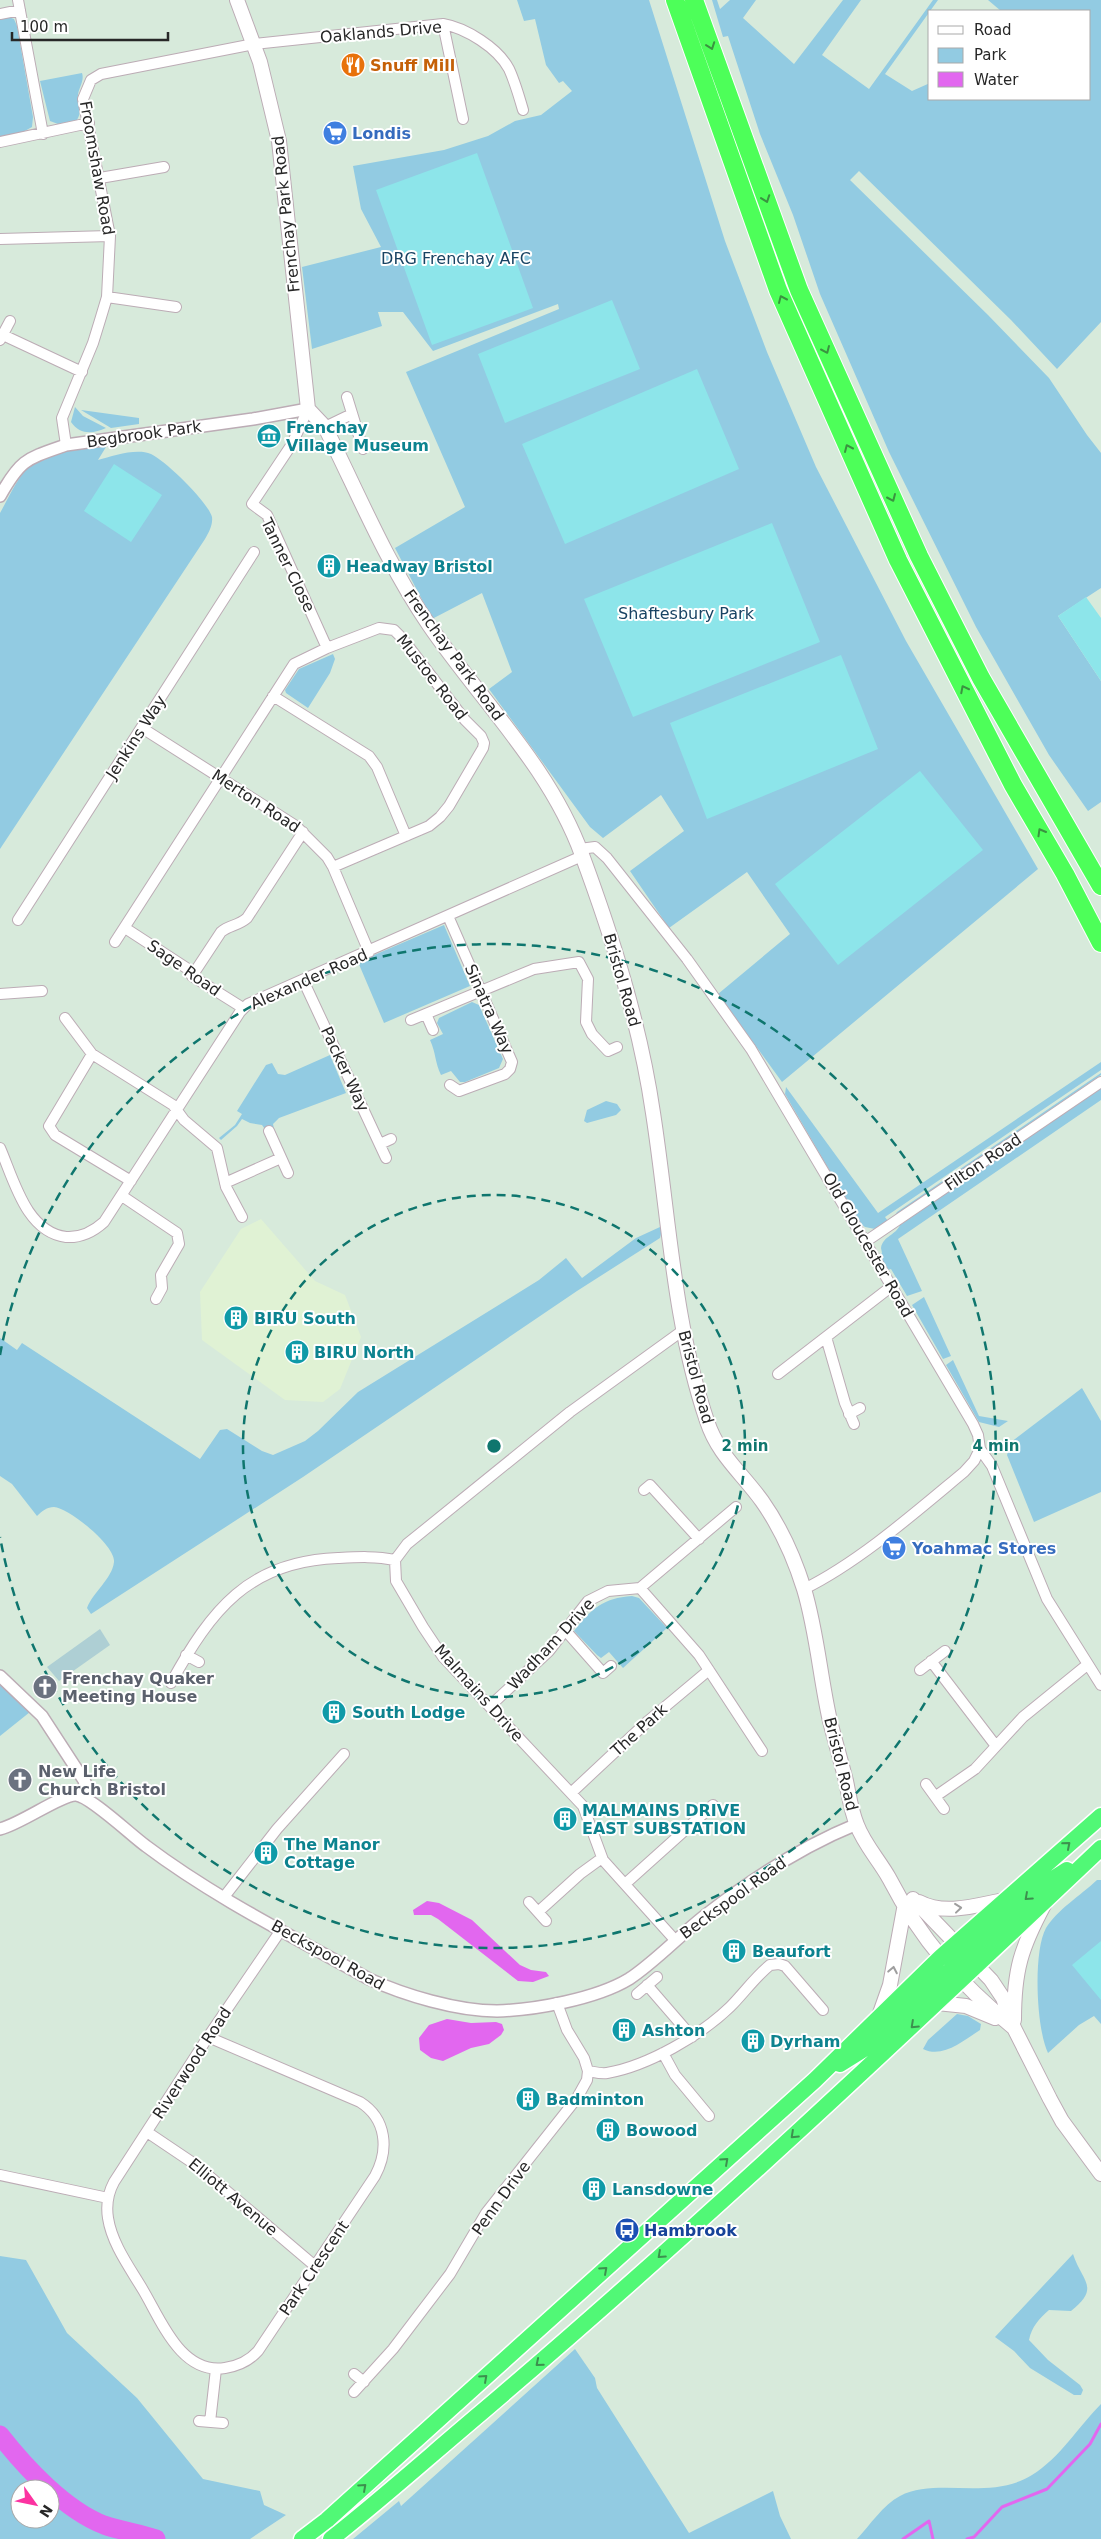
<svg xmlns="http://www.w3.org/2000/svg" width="1101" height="2539" viewBox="0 0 1101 2539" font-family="'DejaVu Sans',sans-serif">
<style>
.medical{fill:#e0f2d4}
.green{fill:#92cbe2;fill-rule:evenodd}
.cemetery{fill:#aecfd4}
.pitch{fill:#8de5ea}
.water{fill:#e267ef}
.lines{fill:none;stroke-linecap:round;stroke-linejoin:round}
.stream{stroke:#e267ef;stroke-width:3}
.river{stroke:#e267ef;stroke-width:19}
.minor-casing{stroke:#bcacb5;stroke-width:12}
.tertiary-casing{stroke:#bcacb5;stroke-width:14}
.secondary-casing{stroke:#bcacb5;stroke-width:16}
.trunk-casing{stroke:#fff;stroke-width:19}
.motorway-casing{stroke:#fff;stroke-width:20}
.minor{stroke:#fff;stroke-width:10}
.tertiary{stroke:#fff;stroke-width:11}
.secondary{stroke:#fff;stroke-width:14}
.trunk{stroke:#51f876;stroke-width:16}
.motorway{stroke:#4dff59;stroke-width:18}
.oneway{stroke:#3a9340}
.oneway2{stroke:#3c904e}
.oneway3{stroke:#9e9e9e}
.ring{fill:none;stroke:#0f766e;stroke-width:2.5;stroke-dasharray:9 6}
.labels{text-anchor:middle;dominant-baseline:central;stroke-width:4;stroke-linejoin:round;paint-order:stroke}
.street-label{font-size:16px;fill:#272727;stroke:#fff}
.food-label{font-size:16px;font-weight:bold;fill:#c56008;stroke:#fff;text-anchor:start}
.shop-label{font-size:16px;font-weight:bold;fill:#366cbe;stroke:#fff;text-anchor:start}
.park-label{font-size:16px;fill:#184363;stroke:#fff}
.culture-label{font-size:16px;font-weight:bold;fill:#0d838f;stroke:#fff;text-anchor:start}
.worship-label{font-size:16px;font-weight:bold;fill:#5b616d;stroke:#fff;text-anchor:start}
.transit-label{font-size:16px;font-weight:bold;fill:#164399;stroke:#fff;text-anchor:start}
.centre{fill:#0f766e;stroke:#fff;stroke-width:2.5}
.ring-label{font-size:15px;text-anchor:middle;font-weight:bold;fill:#0f766e;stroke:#fff;stroke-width:4;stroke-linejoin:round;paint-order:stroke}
</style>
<rect width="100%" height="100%" fill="#d7eadb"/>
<path class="medical" d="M261,1219l54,62 30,14 16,42 -21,52 -17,13 -38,-2 -83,-60 -2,-48 41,-63z"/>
<path class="green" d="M517,0h132l76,241 42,111 49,115 90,174 132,228 -256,213 -64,-88 72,-60 -43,-62 -78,56 -39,-57 54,-40 -23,-36 -58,43 -13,-11 -101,-138 23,-17 -30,-79 -50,26 -37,-71 70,-41 -59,-135 153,-63 -1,-5 -125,47 -30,-39h-25l4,14 -70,23 -10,-82 79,-20 -20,-38 -8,-43 91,-16 44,-14 27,-15 26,-6 31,-24 -9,-10 -4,2 -13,-18 -11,-46 -11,2z
M712,0h5l3,9 10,-9h26l-13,18 51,46 49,-64h18l-39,55 47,34 64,-89h5l-53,74 27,17 18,-8v16h160v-88h-89l-13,-11h113v322l-44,47 -46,-49 -152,-149 -9,9 138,135 61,63 38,57 14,18v135l-43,28 43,65v121l-13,9 -39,-56 -73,-128 -87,-175 -69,-158 -27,-79 -33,-81 -32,-98 -5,1z
M6,16l8,3 3,7 16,91 -1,10 -9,5 -23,5v-119z
M82,73c3,9 -5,16 -4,25 1,9 4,13 -1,22l-19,4 -8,-3 -10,-40z
M75,407l8,9 23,12c-13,6 -26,7 -35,-6z
M81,410l58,8v6l-28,4z
M106,447l-8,13c15,-4 38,-12 53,-6 15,7 57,48 61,63 1,8 -3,15 -7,22l-205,310v-336c8,-14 15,-31 26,-43 18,-20 55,-21 80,-23z
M333,654l2,5 -5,14 -22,35 -22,-15 -1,-3 14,-21z
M444,925l26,61 -86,37 -26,-61z
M472,1002l7,3 24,54 -4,9 -34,14h-5l-9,-11 -10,4c-6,-12 -5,-22 -11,-35l13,-6 -6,-11 2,-5z
M330,1055l16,38 -67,25 -6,6 1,5 -7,3 -5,-7 -12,-2 -8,-4 -5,7 -16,14 -2,-2 16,-13 7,-11 -5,-3 29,-46 6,-2 6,11 7,1z
M1101,1062v8l-216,147 3,4 -13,8 -10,-2 -5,-4 -75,-129 1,-7 92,126z
M1101,1073v2l-207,142 3,-5z
M1101,1087v13l-203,139 24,52 -15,5 -16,-27 -3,1 -9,-15 3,-2 -1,-5c2,-12 15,-13 19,-23z
M606,1101l11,3 4,6 -5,5 -29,8 -3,-2 3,-11z
M660,1227l2,3 -2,8 -83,53 -274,186 -212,137 -4,-6c6,-16 25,-29 27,-46 2,-16 -45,-54 -60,-55 -7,0 -12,4 -17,9l-25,-32 -12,-8v-138l17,12 5,-7 178,116 20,-29 7,-1 35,22 11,4 32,-14 13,-10 40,-39 181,-112 27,-22 16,20 54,-40z
M924,1297l27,59 -8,3 -31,-54z
M953,1360l26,56 29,5 -9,6 -20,-5 -33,-57z
M1082,1388l19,33v71l-67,30 -27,-67 4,-13z
M632,1596l7,2 28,30 -44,40 -14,-16 -8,6 -4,-3 -23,-24c17,-22 29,-33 58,-35z
M0,1684l30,28 -30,24z
M1097,1880h4v144l-7,-8 -15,9 -31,28c-12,-25 -15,-102 -2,-125 11,-18 35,-33 51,-48z
M957,2014l11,2 13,8 -1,6c-16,10 -37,29 -57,19l5,-9z
M1073,2254c9,28 28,33 -2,57l-22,-1c-10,9 -17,16 -20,30l19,20 32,25 3,5 -2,5h-7l-44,-27 -16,-17 -19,-14z
M0,2256l26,4 41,73 70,65 66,81 57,12 4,14 22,10 -36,24h-250zM20,2489h30v30h-30z
M575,2349l20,29 2,10 92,145 84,-42 7,25 11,23h-438l46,-38 2,5z
M1101,2404v135h-244c13,-14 26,-34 43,-43 36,-19 91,5 132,-21 28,-17 46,-48 69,-71z"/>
<path class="cemetery" d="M100,1629l10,16 -51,36 -12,-14z"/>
<path class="pitch" d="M477,153l56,155 -101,37 -56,-155z
M612,300l28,69 -135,54 -27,-69z
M697,369l42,100 -174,75 -43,-100z
M114,464l48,31 -31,47 -47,-31z
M772,523l48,119 -187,75 -49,-118z
M1086,597l15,21v63l-43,-65z
M841,655l37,94 -171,70 -37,-96z
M920,771l63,79 -145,115 -63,-81z
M1101,1941v59l-29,-35z"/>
<path class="water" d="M427,1901l12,2 33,17 48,45 11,5 15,2 3,4 -16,6 -15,-1 -80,-62 -7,-4h-17l-1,-5z
M447,2019l24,4 25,-1 6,2 2,6 -3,5 -12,9 -18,4 -28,13 -12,-3 -11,-8 -1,-12 10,-13z"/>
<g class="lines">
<path class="stream" d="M903,2539l26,-18 4,18
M967,2539l7,-2 28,-30 45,-18 43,-45 11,-20"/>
<path class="river" d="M0,2435c25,32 65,75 104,90 17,6 35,8 52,14"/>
<defs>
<path id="minor" d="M18,0l25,134
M0,14l20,-4
M443,24l20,95
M0,142l89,-19
M100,178l64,-11
M0,239l110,-3
M107,297l69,10
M3,335l79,37
M0,340l10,-19
M347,397l16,52
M308,409l-16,35 -40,60 15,11 60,133
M325,427l27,-13
M66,445l-4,-27 31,-75 8,-26 6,-20 3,-61 -27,-137 8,-19 10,-6 153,-30 189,-20c23,4 55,24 66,45 6,13 10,27 14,41
M273,696l96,60 8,11 29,69
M142,728l154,98 31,31 6,10 36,85
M580,849l15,-2 12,11 80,101 64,90 222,375 5,11 2,14 12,17 55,133 54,86
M448,916l64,146 -2,7 -5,5 -46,17 -9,-6
M18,920l236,-368
M125,928l63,41 4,7 51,32
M115,942l179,-278 33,-16 52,-20 15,2 8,8 63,82 16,16 3,7 -1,5 -34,58 -9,11 -11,9 -96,41
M192,976l29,-44c8,-7 17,-6 26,-14l56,-86
M303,980l83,178
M0,994l42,-3
M426,1014l7,16
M65,1018l27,36 81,51 11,15 33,28 9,39 16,30
M411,1020l123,-51 45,-7 9,17 -2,43 6,12 16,17 9,-4
M92,1054l-43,72 6,9 76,46
M269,1131l19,42
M380,1144l11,-5
M0,1148c14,32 26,84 66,89 15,1 27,-5 38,-15l136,-210 8,-8 334,-148
M225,1183l56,-25
M122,1196l55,37 2,11 -18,31 1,13 -6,11
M865,1242l236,-160
M826,1337l19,66 9,21
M778,1374l114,-88
M849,1414l11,-6
M644,1490l6,-5 49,54
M640,1588l59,67 63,96
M804,1589c55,-27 113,-78 160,-117l10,-11 6,-12
M565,1630l38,43 8,-7
M186,1655l13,7
M931,1661l65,85
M920,1670l25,-19
M171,1683c40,-73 78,-122 167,-125 20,-1 38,-2 57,2
M490,1706l59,-55 39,-50 20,-10 32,-3 96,-81
M926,1784l18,25
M571,1793l77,-72 61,-51
M936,1796l39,-27 48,-52 64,-52
M625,1884l88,-79
M224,1897l53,-68 67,-75
M529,1902l17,19
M538,1912l42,-38 22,-16
M675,1940l-72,-80 -20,-54 -140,-149 -20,-30 -27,-46 -1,-21 12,-16 163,-132 112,-81
M647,1985l45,52
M637,1994l20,-17
M208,2037l152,65c27,17 29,48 15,74l-117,175c-9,10 -20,15 -33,17 -44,7 -64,-48 -82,-78 -13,-22 -31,-46 -35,-72 -2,-13 0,-25 6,-36l94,-145 73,-107
M663,2053l12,22 34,41
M588,2071c6,1 13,3 19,2 41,-7 94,-38 123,-66 14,-14 25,-30 40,-42l9,-1 6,2 38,44
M147,2132l49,33 119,101
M0,2175l108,23
M354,2374l10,8
M354,2392l39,-43 57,-75 36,-61 91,-115 10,-18 1,-9 -4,-13 -17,-28 -10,-27
M199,2421l24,2
M210,2422l6,-53"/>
<path id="tertiary" d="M0,496c21,-37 26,-37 66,-51l187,-26 55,-10
M0,1676l42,40 43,66 -3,15
M0,1829c21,-5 62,-35 76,-34 14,1 56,41 70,51 69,52 148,91 223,133 35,16 88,32 128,32 37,-1 99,-12 132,-32 25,-16 53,-46 78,-65 46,-36 96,-68 150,-90"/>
<path id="secondary" d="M237,0l23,62 19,79 29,268 17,18c33,66 62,137 104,198 52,76 121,142 153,230 31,84 58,169 71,258 16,103 20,208 54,308 11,34 35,52 55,80 19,27 32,56 42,88 13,43 16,88 26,132 5,20 11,40 16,60 3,14 5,30 11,44 7,19 22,35 32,53 32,62 70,105 125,150
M913,1899l78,81 12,18 11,30 36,71 12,22 39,53
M919,1902c26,14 58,3 85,-2
M937,2003l29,3 29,12
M879,2016l11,-31 14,-76
M1014,2020c0,-50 7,-72 30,-115"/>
<path id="trunk" d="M941,1957l25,-3 73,-66 28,-18
M840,2064l24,-15 88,-80 25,-4
M302,2539l25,-19 488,-440 126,-123 160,-141
M331,2539c52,-41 101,-85 151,-127 213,-181 416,-372 619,-564"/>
<path id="motorway" d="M675,0l103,290 120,270 115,225 52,89 36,69
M694,0l105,290 120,266 62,122 120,208"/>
</defs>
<use href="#minor" class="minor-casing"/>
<use href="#tertiary" class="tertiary-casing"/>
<use href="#secondary" class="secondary-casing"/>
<use href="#trunk" class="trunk-casing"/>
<use href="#motorway" class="motorway-casing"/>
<use href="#minor" class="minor"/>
<use href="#tertiary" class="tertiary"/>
<use href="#secondary" class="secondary"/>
<use href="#trunk" class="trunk"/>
<use href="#motorway" class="motorway"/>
</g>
<defs><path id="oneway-chevron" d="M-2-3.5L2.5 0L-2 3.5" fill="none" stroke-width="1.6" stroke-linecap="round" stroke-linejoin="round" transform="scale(1.25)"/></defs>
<g class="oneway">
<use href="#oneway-chevron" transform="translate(711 46) rotate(70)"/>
<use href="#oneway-chevron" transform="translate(766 199) rotate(70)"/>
<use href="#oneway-chevron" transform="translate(782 299) rotate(-114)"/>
<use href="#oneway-chevron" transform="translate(826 350) rotate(66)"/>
<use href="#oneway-chevron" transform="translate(848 448) rotate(-114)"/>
<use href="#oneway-chevron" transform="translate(892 498) rotate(66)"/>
<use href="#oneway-chevron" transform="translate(964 689) rotate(-117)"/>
<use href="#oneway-chevron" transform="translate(1041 832) rotate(-120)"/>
</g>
<g class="oneway2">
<use href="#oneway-chevron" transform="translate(1067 1845) rotate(-41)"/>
<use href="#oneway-chevron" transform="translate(1028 1897) rotate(138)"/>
<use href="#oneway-chevron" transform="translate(914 2025) rotate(137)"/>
<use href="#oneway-chevron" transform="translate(794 2135) rotate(137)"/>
<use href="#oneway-chevron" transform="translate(725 2161) rotate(-42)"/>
<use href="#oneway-chevron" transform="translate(661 2255) rotate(138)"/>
<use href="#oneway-chevron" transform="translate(604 2270) rotate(-42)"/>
<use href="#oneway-chevron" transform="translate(539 2363) rotate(140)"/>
<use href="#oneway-chevron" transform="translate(484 2378) rotate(-42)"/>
<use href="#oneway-chevron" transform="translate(363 2487) rotate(-42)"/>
</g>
<g class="oneway3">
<use href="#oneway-chevron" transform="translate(958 1908) rotate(-6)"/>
<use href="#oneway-chevron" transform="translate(893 1970) rotate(-79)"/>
</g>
<g class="ring">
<circle cx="494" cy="1446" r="251"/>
<path d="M0 1355A502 502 0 1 1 0 1537"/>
</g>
<defs>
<symbol id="restaurant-disc" viewBox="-11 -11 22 22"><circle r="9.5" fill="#e8710a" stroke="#fff"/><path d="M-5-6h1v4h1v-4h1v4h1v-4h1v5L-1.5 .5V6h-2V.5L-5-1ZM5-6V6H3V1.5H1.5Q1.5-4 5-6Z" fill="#fff"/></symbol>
<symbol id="supermarket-disc" viewBox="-11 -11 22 22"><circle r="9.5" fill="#3f7fe0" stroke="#fff"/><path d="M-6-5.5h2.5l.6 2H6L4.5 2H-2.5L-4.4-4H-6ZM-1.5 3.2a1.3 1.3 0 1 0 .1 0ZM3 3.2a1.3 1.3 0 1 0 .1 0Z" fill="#fff"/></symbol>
<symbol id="museum-disc" viewBox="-11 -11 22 22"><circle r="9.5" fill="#0f9aa8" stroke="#fff"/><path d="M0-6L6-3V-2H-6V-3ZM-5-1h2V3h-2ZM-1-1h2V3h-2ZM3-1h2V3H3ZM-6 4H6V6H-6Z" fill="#fff"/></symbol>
<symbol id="building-disc" viewBox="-11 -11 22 22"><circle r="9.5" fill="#0f9aa8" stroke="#fff"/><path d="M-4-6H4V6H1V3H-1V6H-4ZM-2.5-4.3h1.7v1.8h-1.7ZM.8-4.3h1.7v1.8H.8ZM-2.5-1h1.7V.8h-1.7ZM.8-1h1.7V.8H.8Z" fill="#fff"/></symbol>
<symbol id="church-disc" viewBox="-11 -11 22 22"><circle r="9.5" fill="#6b7280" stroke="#fff"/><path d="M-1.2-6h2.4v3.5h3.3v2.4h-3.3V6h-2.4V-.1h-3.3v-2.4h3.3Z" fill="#fff"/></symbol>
<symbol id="bus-disc" viewBox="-11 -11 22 22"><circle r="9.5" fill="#1a4fb4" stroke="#fff"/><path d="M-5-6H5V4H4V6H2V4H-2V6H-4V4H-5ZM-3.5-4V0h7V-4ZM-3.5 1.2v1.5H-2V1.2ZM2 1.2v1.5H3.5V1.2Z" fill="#fff"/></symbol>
</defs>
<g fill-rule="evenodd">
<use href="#restaurant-disc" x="339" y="51" width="28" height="28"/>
<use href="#supermarket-disc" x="321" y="119" width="28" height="28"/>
<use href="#museum-disc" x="255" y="422" width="28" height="28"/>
<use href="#building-disc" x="315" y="552" width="28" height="28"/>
<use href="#building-disc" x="222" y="1304" width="28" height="28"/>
<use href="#building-disc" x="283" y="1338" width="28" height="28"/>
<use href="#supermarket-disc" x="880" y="1534" width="28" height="28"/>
<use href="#church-disc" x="31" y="1673" width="28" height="28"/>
<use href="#building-disc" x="320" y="1698" width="28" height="28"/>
<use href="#church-disc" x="6" y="1766" width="28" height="28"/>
<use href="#building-disc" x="551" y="1805" width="28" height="28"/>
<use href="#building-disc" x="252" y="1839" width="28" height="28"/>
<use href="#building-disc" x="720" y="1937" width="28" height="28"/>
<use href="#building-disc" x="610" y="2016" width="28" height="28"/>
<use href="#building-disc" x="739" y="2027" width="28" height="28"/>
<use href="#building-disc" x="514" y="2085" width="28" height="28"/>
<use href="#building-disc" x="594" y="2116" width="28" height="28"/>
<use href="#building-disc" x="580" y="2175" width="28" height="28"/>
<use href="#bus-disc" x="613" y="2216" width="28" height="28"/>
</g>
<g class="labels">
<g class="street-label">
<text transform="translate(381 32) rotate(-5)">Oaklands Drive</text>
<text transform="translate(97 168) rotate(80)">Froomshaw Road</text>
<text transform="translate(286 214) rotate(-96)">Frenchay Park Road</text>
<text transform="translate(144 434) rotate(-8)">Begbrook Park</text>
<text transform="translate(288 565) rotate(64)">Tanner Close</text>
<text transform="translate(454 655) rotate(54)">Frenchay Park Road</text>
<text transform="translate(432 677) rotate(52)">Mustoe Road</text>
<text transform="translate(136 737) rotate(-57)">Jenkins Way</text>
<text transform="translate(256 801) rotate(33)">Merton Road</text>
<text transform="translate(184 968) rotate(35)">Sage Road</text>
<text transform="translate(309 979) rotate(-24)">Alexander Road</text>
<text transform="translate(622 980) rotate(74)">Bristol Road</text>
<text transform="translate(489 1009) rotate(66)">Sinatra Way</text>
<text transform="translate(345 1069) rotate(65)">Packer Way</text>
<text transform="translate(983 1162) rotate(-34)">Filton Road</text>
<text transform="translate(868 1245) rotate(60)">Old Gloucester Road</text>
<text transform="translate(696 1377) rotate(75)">Bristol Road</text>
<text transform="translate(551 1644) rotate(-47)">Wadham Drive</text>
<text transform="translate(479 1693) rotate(48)">Malmains Drive</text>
<text transform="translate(639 1730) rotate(-42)">The Park</text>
<text transform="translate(841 1764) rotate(76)">Bristol Road</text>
<text transform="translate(733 1898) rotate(-36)">Beckspool Road</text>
<text transform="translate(328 1955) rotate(29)">Beckspool Road</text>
<text transform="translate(192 2063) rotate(-57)">Riverwood Road</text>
<text transform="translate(233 2197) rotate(40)">Elliott Avenue</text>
<text transform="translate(501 2198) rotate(-54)">Penn Drive</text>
<text transform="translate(314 2268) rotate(-56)">Park Crescent</text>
</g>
<g class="food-label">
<text x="370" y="65">Snuff Mill</text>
</g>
<g class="shop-label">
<text x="352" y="133">Londis</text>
<text x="912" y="1548">Yoahmac Stores</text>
</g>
<g class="park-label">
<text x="456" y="258">DRG Frenchay AFC</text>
<text x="686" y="613">Shaftesbury Park</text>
</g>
<g class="culture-label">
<text x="286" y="427">Frenchay<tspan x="286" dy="18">Village Museum</tspan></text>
<text x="346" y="566">Headway Bristol</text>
<text x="254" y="1318">BIRU South</text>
<text x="314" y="1352">BIRU North</text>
<text x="352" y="1712">South Lodge</text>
<text x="582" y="1810">MALMAINS DRIVE<tspan x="582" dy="18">EAST SUBSTATION</tspan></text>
<text x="284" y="1844">The Manor<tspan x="284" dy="18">Cottage</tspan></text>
<text x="752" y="1951">Beaufort</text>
<text x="642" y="2030">Ashton</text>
<text x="770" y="2041">Dyrham</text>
<text x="546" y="2099">Badminton</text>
<text x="626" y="2130">Bowood</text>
<text x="612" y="2189">Lansdowne</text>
</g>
<g class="worship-label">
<text x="62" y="1678">Frenchay Quaker<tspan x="62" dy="18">Meeting House</tspan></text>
<text x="38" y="1771">New Life<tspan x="38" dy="18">Church Bristol</tspan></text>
</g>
<g class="transit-label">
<text x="644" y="2230">Hambrook</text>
</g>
</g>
<circle cx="494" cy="1446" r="8" class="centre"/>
<g class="ring-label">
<text x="745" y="1451">2 min</text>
<text x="996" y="1451">4 min</text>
</g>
<rect x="928" y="10" width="162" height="90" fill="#ffffff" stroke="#a9a9a9"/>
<rect x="938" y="26" width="25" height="8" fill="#ffffff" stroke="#a9a9a9"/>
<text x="974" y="35" font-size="15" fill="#272727">Road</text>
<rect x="938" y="48" width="25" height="15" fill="#92cbe2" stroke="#a9a9a9"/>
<text x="974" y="60" font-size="15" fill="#272727">Park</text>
<rect x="938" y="72" width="25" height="15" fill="#e267ef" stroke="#a9a9a9"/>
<text x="974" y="85" font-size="15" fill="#272727">Water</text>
<g transform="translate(35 2504) rotate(123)"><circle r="24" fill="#ffffff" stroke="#a9a9a9"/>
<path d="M0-4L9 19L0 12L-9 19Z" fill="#fc33a1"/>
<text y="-8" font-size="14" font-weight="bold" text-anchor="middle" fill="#272727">N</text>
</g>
<path d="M12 32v8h156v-8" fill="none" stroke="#272727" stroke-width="2.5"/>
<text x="20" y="32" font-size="15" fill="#272727" stroke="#ffffff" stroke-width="4" paint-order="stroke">100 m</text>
</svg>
